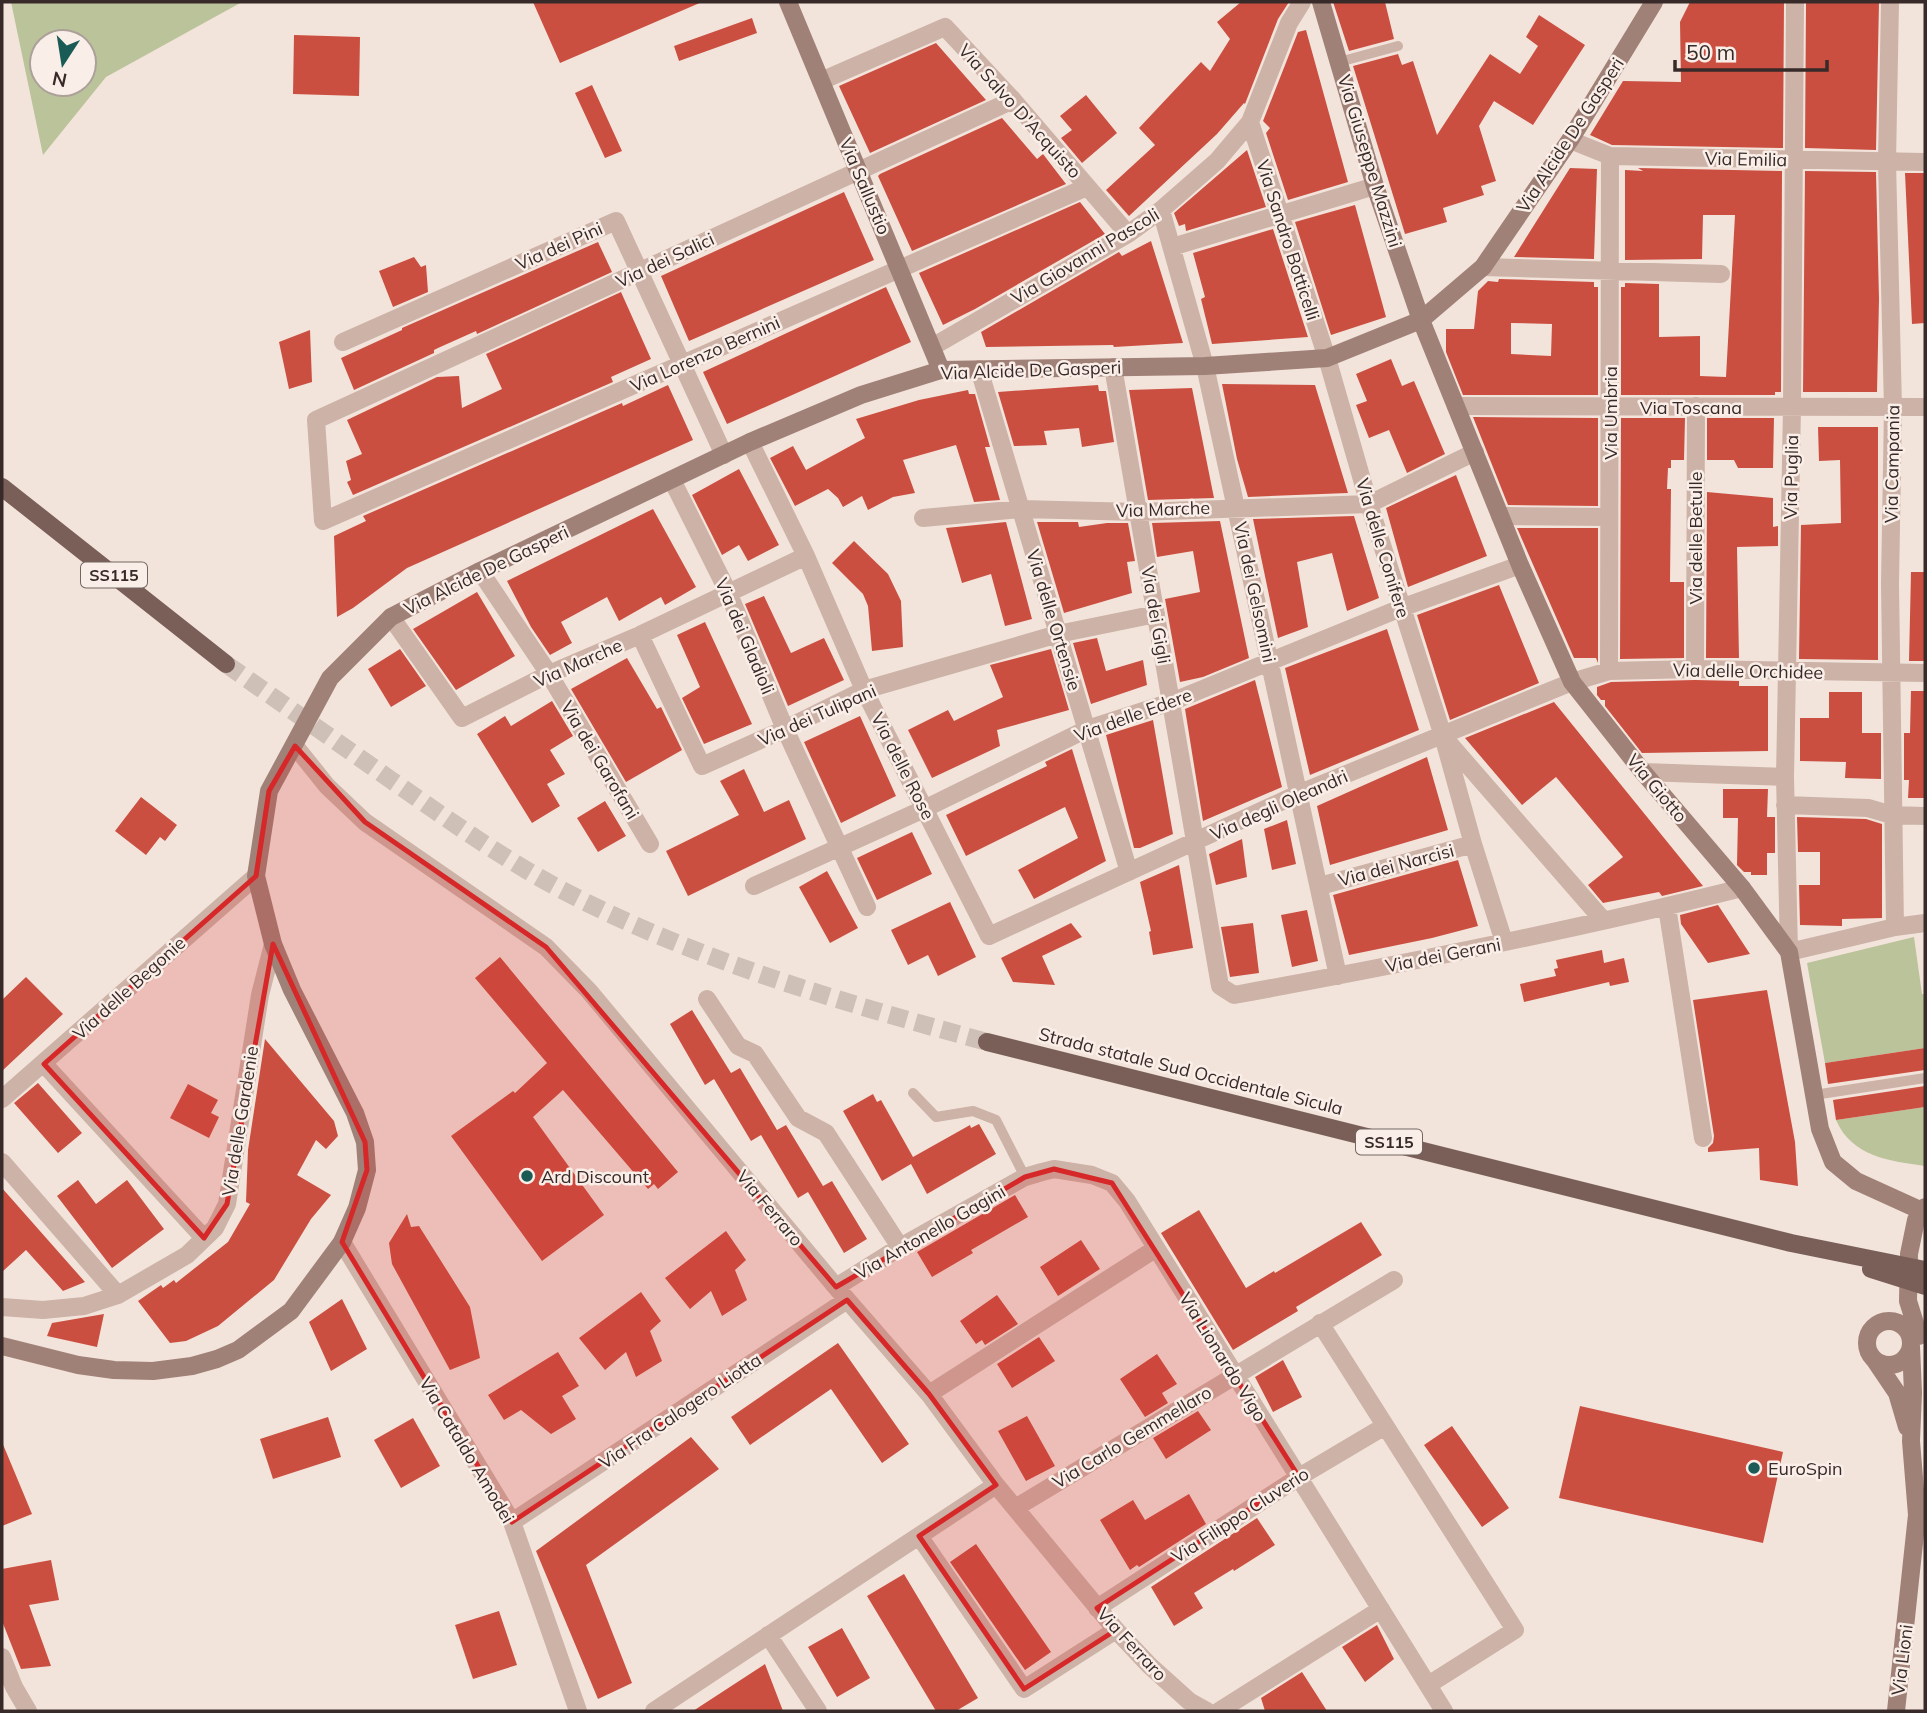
<svg xmlns="http://www.w3.org/2000/svg" width="1927" height="1713" viewBox="0 0 1927 1713" font-family="Mulish,sans-serif">
<style>
.green{fill:#bbc39a;fill-rule:evenodd}
.building{fill:#cb4f41;fill-rule:evenodd}
.lines{fill:none;stroke-linecap:round;stroke-linejoin:round}
.primary-tunnel{stroke:#cebfb7;stroke-width:18;stroke-dasharray:18 9;stroke-linecap:butt}
.lane{stroke:#ccb2a7;stroke-width:10}
.street{stroke:#ccb2a7;stroke-width:18}
.secondary{stroke:#a08178;stroke-width:18}
.primary{stroke:#7a5f58;stroke-width:18}
.marked{fill:#d62828;fill-opacity:0.2;stroke:#d62828;stroke-width:5;stroke-linejoin:round}
.poi-dot{fill:#1b5b56;stroke:#faefe8;stroke-width:2.5}
.labels{text-anchor:middle;dominant-baseline:central;stroke-width:5;stroke-linejoin:round;paint-order:stroke}
.shield{fill:#faefe8;stroke:#726562;stroke-width:2}
.shield-label{font-size:16px;font-weight:bold;fill:#382a28}
.street-label{font-size:18px;fill:#382a28;stroke:#faefe8}
.poi-label{font-size:18px;fill:#382a28;stroke:#faefe8;text-anchor:start}
</style>
<rect width="100%" height="100%" fill="#f3e4db"/>
<path class="green" d="M11,2h231l-136,75 -63,78zM42,42h42v42h-42z
M1914,937l8,57h3v54l-100,15 -18,-100z
M1925,1107v59c-35,-5 -73,-9 -89,-46z"/>
<path class="building" d="M533,2h169l-142,61z
M1241,2h48l-11,17 -33,85 -1,-1 -27,31 -88,82 -23,-26 49,-45 -16,-17 62,-66 9,9 20,-32 -13,-17z
M1333,2h52l9,37 -45,12z
M1690,2h94l-1,146 -171,-3 -22,-10 33,-54 58,1 -1,-60z
M1806,2h73l-3,148 -71,-2z
M1539,15l46,30 -52,80 -39,-24 -15,25 17,55 -15,5 3,9 -41,13 4,14 -42,12 -52,-168 45,-12 4,11 11,-4 24,74 53,-81 30,20 18,-28 -12,-9z
M752,18l5,15 -78,28 -5,-15z
M1306,30l42,152 -60,18 -22,-67 4,-5 -7,-7 35,-89z
M294,35l66,2 -1,59 -66,-2z
M936,43l50,57 -116,53 -31,-67z
M592,85l30,66 -17,7 -30,-65z
M1086,95l31,38 -35,30 -21,-25 11,-8 -12,-14z
M1002,118l35,41 6,-5 23,30 -154,67 -34,-75 2,-2z
M1247,150l19,57 -80,24 -1,-7 -6,2 -5,-13z
M1570,168l27,1 -3,90 -80,-2z
M1638,168l144,3 -1,221h-6v3h-154v-108h4v-4l34,1v53l41,-1v40l26,1 9,-162h-32l-1,44 -77,1v-90l18,1z
M1805,171l71,1 3,127 -2,93h-74z
M1905,173h20v150l-13,1z
M844,192l30,68 -185,81 -28,-65z
M1080,202l25,32 -130,75 -32,16 -24,-52z
M1355,205l31,112 -55,18 -36,-113z
M1273,229l35,108 -96,7 -11,-45 4,-2 -12,-44z
M1151,241l32,102 -69,4 -1,-2 -127,2 -5,-15 138,-80 3,4z
M598,242l14,30 -135,62 -1,-3 -38,17 -4,2v3l-80,37 -13,-32 61,-28v-2z
M414,257l7,10 5,-2 2,27 -35,15 -14,-36z
M1499,279l95,3v5h4v108h-135l-17,-43v-23h28l4,-38 10,-10 10,1zM1511,323l41,1 -1,32 -40,-2z
M886,287l25,55 -184,82 -24,-52z
M621,292l30,67 -40,18 2,5 -260,113 -6,-13 4,-2 -5,-19 16,-7 -15,-34 90,-43 22,-1 3,32 40,-19 -16,-35z
M310,330l2,52 -23,7 -10,-47z
M1391,359l11,27 12,-5 31,73 -38,19 -18,-43 -20,8 -13,-33 11,-4 -11,-27z
M1222,384l93,1 33,108 -100,4 -11,-38z
M668,385l25,55 -286,128 -54,40 -16,9 -3,-81 32,-15 -3,-5 259,-113 1,3z
M1098,385l1,6h7l8,51 -32,5 -3,-19 -35,3 3,14 -33,1 -16,-54z
M1192,388l22,110 -66,2 -19,-110z
M968,390l1,4h6l15,53h-5l15,53 -26,2 -18,-57 -53,15 12,33 -22,4 -25,13 -6,-14 -19,11 -5,-9 -10,-9 -33,17 -25,-48 23,-12 13,24 59,-32 -9,-19 63,-19z
M1473,417l125,1v88l-90,-1z
M1621,418h64l-1,42h-13v8h-3l-1,21h4l-1,93h14v76l-64,1z
M1707,418h67l-1,50h-35l-4,-8h-27z
M1818,427h60v233l-79,-1 2,-134 40,-2 -1,-63 -21,1z
M739,469l40,76 -31,16 -9,-16 -17,10 -30,-60z
M1456,475l31,81 -79,31 -22,-79z
M1707,492l66,6v29l5,-1v20l-41,1 2,111h-33z
M653,509l43,78 -31,18 -4,-8 -42,24 -12,-24 -46,25 11,21 -22,12 -19,-28 -24,-46z
M1354,516l25,82 -32,13 -15,-58 -35,9 11,65 -30,11 -25,-119z
M1220,521l29,137 -46,19 -23,5 -15,-83 35,-7 -7,-41 -36,6 -5,-34z
M1006,522l26,97 -27,7 -14,-52 -29,9 -16,-55z
M1037,522h41l1,5 28,-4h21l7,38 -8,1 5,31 -68,20z
M1517,528h81v135l-2,-5h-22z
M854,541l34,33 13,27 2,46 -31,4 -4,-45 -5,-12 -31,-31z
M1911,572h14v89h-16z
M1499,585l40,98 -89,37 -33,-105z
M477,592l38,64 -59,34 -43,-61z
M764,596l27,57 33,-15 20,42 -56,26 -43,-102z
M705,622l47,102 -48,20 -22,-46 18,-11 -23,-52z
M1387,629l32,101 -109,45 -25,-107z
M1097,638l9,33 37,-11 4,25 -56,19 -18,-61z
M400,649l26,37 -35,21 -23,-38z
M1051,649l18,61 -72,20 3,16 -68,32 -24,-48 40,-20 6,11 49,-24 -13,-32z
M627,658l30,51 4,-2 21,43 -56,32 -55,-93z
M1255,680l27,107 -79,34 -18,-112z
M1695,680l44,1v5h29v65l-126,2 -37,-47v-6h-4l-4,-5v-8l14,-5z
M1911,691h14v107h-17l1,-18h-5v-47h6z
M1829,692h33v41h19v46l-36,-1 1,-16 -46,-1v-43h29z
M552,701l21,35 -23,14 15,24 -18,10 13,22 -28,17 -55,-89 28,-18 6,10z
M1554,702l59,73 90,111 -41,10 -3,-4 -56,11 -15,-18 35,-28 -67,-80 -34,28 -57,-67z
M860,716l36,80 -55,27 -37,-81z
M1153,720l20,114 -33,14h-6l-28,-113z
M1072,749l34,112 -72,38 -16,-29 60,-32 -13,-31 -99,49 -20,-41 101,-49 -2,-4z
M1427,757l21,73 -118,35 -13,-59z
M744,769l20,43 25,-12 17,39 -118,57 -22,-45 73,-36 -19,-34z
M1723,789h45l-1,28h8v36h-8v22h-16v-3h-7l-7,-7 1,-47h-15z
M141,797l36,28 -12,16 -5,-4 -14,18 -31,-24z
M605,801l21,35 -28,16 -21,-34z
M1797,817l69,2 16,5v94l-40,1v7l-42,-1 -1,-40h21v-33h-22z
M1287,820l9,44 -24,6 -8,-41z
M912,832l20,42 -55,26 -20,-42z
M1242,839l5,38 -31,8 -7,-31z
M1458,860l20,66 -46,12 -83,17 -16,-60z
M1179,865l14,83 -40,7 -4,-23 2,-1 -11,-49z
M827,871l31,57 -28,15 -31,-56z
M950,902l26,55 -38,19 -10,-21 -20,10 -17,-35z
M1718,905l32,49 -42,9 -27,-39 -1,-9z
M1307,910l11,51 -26,6 -11,-52z
M1071,923l11,14 -40,19 13,29 -42,-3 -12,-24z
M1253,923l6,50 -29,4 -9,-50z
M1602,950l2,13 20,-5 5,24 -19,4 -1,-4 -85,20 -4,-18 36,-8 -2,-7 4,-1 -2,-8z
M500,957l178,215 -20,17 -4,-5 -6,5 -85,-99 -30,27 71,98 -62,46 -91,-125 62,-45 2,2 32,-30 -72,-85z
M26,977l37,37 -61,57v-71z
M1767,990l28,152 3,44 -38,-6 -1,-32 -51,4v-4l5,-5 1,-7 -21,-136z
M692,1010l39,63 9,-5 37,62 9,-5 37,61 9,-5 35,58 -23,14 -36,-61 -10,6 -37,-63 -10,6 -37,-62 -9,6 -35,-61z
M265,1039l69,82 4,15 -12,13 -10,-9 -19,35 34,20 -20,24 -37,61 -56,46 -32,15 -16,2 -32,-42 23,-16 2,3 11,-8 2,3 52,-41 22,-38 -4,-2 2,-52z
M1925,1048v22l-97,14 -3,-21z
M38,1083l44,50 -24,20 -44,-50z
M188,1084l30,16 -7,13 8,4 -10,21 -39,-20z
M1925,1086v21l-89,13 -3,-20z
M873,1094l4,8 4,-2 32,57 57,-32 1,3 8,-4 17,30 -69,40 -16,-30 -29,17 -39,-70z
M78,1180l18,24 31,-24 37,49 -52,39 -55,-72z
M2,1188l83,94 -22,9 -37,-41 -24,22z
M1015,1195l13,22 -57,33 2,3 -41,24 -15,-25z
M1199,1210l47,78 28,-17 1,2 86,-51 21,33 -86,52 2,4 -65,39 -72,-117z
M407,1214l4,13 8,-1 51,81 10,51 -30,12 -58,-106 -3,-21z
M726,1231l20,29 -11,10 12,30 -25,16 -11,-25 -21,18 -25,-31z
M1081,1240l19,29 -42,27 -18,-29z
M641,1292l20,29 -11,10 12,30 -26,16 -10,-25 -21,18 -26,-32z
M997,1295l21,29 -33,21 -3,-5 -6,4 -16,-23z
M342,1299l25,50 -36,22 -22,-49z
M104,1314l-7,33 -50,-11 5,-13z
M1039,1337l16,24 -43,27 -15,-24z
M838,1343l71,101 -27,19 -51,-74 -81,56 -19,-28z
M558,1352l21,34 -17,10 14,23 -25,15 -30,-24 -17,10 -16,-25z
M1157,1354l20,30 -15,9 6,10 -23,14 -25,-38z
M1283,1360l19,37 -29,15 -18,-35z
M1580,1406l203,46 -20,91 -204,-45z
M1198,1411l13,19 -45,29 -13,-21z
M1027,1416l28,50 -29,15 -28,-50z
M328,1417l13,40 -68,22 -13,-40z
M413,1418l27,48 -39,22 -27,-48z
M1452,1426l57,82 -27,19 -58,-82z
M691,1437l28,32 -133,96 46,118 -34,16 -62,-148z
M2,1442l30,72 -30,12z
M1189,1494l17,30 -67,43 -2,-2 -7,5 -30,-50 33,-20 12,20z
M1257,1518l18,27 -41,26 -1,-2 -39,24 9,15 -29,18 -23,-39z
M976,1544l75,108 -26,18 -75,-108z
M51,1560l8,40 -30,5 22,61 -30,3 -19,-48v-52z
M904,1574l74,124 -22,13h-20l-69,-115z
M499,1611l18,54 -44,14 -18,-54z
M1377,1625l17,34 -29,23 -23,-35z
M842,1628l28,50 -33,19 -29,-50z
M765,1664l18,47h-90z
M1302,1672l25,39h-62l-4,-13z"/>
<g class="lines">
<path class="primary-tunnel" d="M226,664c55,39 110,77 165,116 55,38 109,77 169,109 134,71 281,113 427,153"/>
<path class="lane" d="M1339,62l59,-16
M913,1093l23,24 37,-6 23,9 29,57
M1814,1095l111,-17"/>
<path class="street" d="M1795,2l-3,405 -7,370 4,175 106,-25 30,-4
M1890,2l-3,160 6,246 -3,176 5,343
M821,81l124,-54 68,73 115,134
M1013,100l-697,320 7,101 764,-334
M1250,122l77,236 42,146 74,232 30,108 31,98
M1570,140l40,16 315,6
M1161,210l44,156 133,610
M1172,247l203,-61
M1483,267l238,7
M343,342l273,-121 108,234
M932,347l196,-113 33,-24 56,-49 33,-39 39,-99 13,-21
M1113,367l107,619 14,9c170,-31 340,-65 508,-107
M979,369l150,503
M1456,406l469,1
M750,442l56,114 58,134 125,246 311,-143 272,-111 37,-11 86,-2 230,4
M672,480l56,112 57,137 82,178
M1500,516l109,1
M923,518l98,-9 117,3 231,-8 106,-52
M480,571l69,103 101,170
M391,617l71,101 87,-44 91,-39 166,-79
M640,635l62,131 83,-37 79,-39 194,-56 98,-20
M1695,669l1,-263
M1609,671l1,-515
M1447,741l156,179
M295,746l32,40 38,36 181,125 43,44 247,296 93,107 67,91 120,145 33,35 40,36 18,10
M1643,772l142,5
M1785,805l83,3 24,7 33,1
M754,886l170,-77 163,-80 84,-27 230,-94 119,-43
M1320,886l153,-42
M1667,907l36,231
M707,999l31,47 17,8 43,64 28,15 74,114
M44,1064l160,174
M2,1099l254,-223
M2,1162l116,133
M342,1242l170,280 66,189
M836,1287l64,-40 125,-70 17,-5 12,-3 38,6 20,8 15,18 317,510
M2,1307l41,3 41,-4 34,-11 69,-40 28,-27 12,-24 33,-209 13,-51
M1320,1323l195,307 -87,55
M929,1394l226,-145
M1015,1508l379,-228
M512,1522l335,-222
M919,1536l105,153 92,-59
M1097,1608l202,-131 86,-51
M768,1635l50,76
M2,1657l12,30 14,24
M654,1711l342,-226
M1219,1711l162,-102"/>
<path class="secondary" d="M788,2l153,368
M1321,2l54,184 46,134 99,245 52,117 71,90 99,116 47,64 31,177 13,33 23,19 66,30
M1867 1343a22 22 0 1 1 44 0a22 22 0 1 1-44 0Z
M1919,1336l-11,-35 1,-47 7,-34 9,-13
M2,1346l76,19 36,5 39,1 39,-5 25,-7 21,-9 53,-39 51,-69 15,-34 10,-38 -2,-28 -10,-29 -63,-123 -19,-46 -17,-68 13,-85 61,-113 61,-61 89,-46 270,-129 111,-47 80,-25 264,-4 122,-8 94,-38 62,-53 87,-127 84,-138
M1874,1359l23,34 10,34
M1896,1711l21,-196 -6,-74 2,-48 -2,-47"/>
<path class="primary" d="M2,487l224,177
M987,1042l804,201 134,27
M1871,1269l54,17"/>
</g>
<path class="marked" d="M295,746l70,76 181,125 290,340 189,-110 29,-8 58,14 187,294 -202,131 19,22 -92,59 -105,-153 77,-51 -67,-91 -82,-94 -335,222 -170,-280 25,-72 -2,-28 -92,-198 -46,260 -23,34 -160,-174 212,-188 13,-85z"/>
<g class="poi-dot">
<circle cx="527" cy="1176" r="7"/>
<circle cx="1754" cy="1468" r="7"/>
</g>
<g class="labels">
<g class="shield">
<rect x="81" y="562.5" width="66" height="25" rx="5"/>
<rect x="1356" y="1129.5" width="66" height="25" rx="5"/>
</g>
<g class="shield-label">
<text x="114" y="575">SS115</text>
<text x="1389" y="1142">SS115</text>
</g>
<g class="street-label">
<text transform="translate(1020 111) rotate(48)">Via Salvo D'Acquisto</text>
<text transform="translate(1570 135) rotate(-57)">Via Alcide De Gasperi</text>
<text transform="translate(1746 159) rotate(1)">Via Emilia</text>
<text transform="translate(1370 161) rotate(73)">Via Giuseppe Mazzini</text>
<text transform="translate(865 186) rotate(67)">Via Sallustio</text>
<text transform="translate(1288 240) rotate(72)">Via Sandro Botticelli</text>
<text transform="translate(559 246) rotate(-24)">Via dei Pini</text>
<text transform="translate(1085 256) rotate(-31)">Via Giovanni Pascoli</text>
<text transform="translate(665 260) rotate(-25)">Via dei Salici</text>
<text transform="translate(705 354) rotate(-24)">Via Lorenzo Bernini</text>
<text transform="translate(1031 370) rotate(-2)">Via Alcide De Gasperi</text>
<text x="1691" y="407">Via Toscana</text>
<text transform="translate(1610 413) rotate(-90)">Via Umbria</text>
<text transform="translate(1892 464) rotate(-89)">Via Campania</text>
<text transform="translate(1791 477) rotate(-89)">Via Puglia</text>
<text transform="translate(1163 509) rotate(-2)">Via Marche</text>
<text transform="translate(1695 538) rotate(-90)">Via delle Betulle</text>
<text transform="translate(1383 548) rotate(73)">Via delle Conifere</text>
<text transform="translate(486 570) rotate(-26)">Via Alcide De Gasperi</text>
<text transform="translate(1255 592) rotate(78)">Via dei Gelsomini</text>
<text transform="translate(1156 615) rotate(80)">Via dei Gigli</text>
<text transform="translate(1054 620) rotate(73)">Via delle Ortensie</text>
<text transform="translate(745 636) rotate(67)">Via dei Gladioli</text>
<text transform="translate(578 663) rotate(-24)">Via Marche</text>
<text transform="translate(1748 671) rotate(1)">Via delle Orchidee</text>
<text transform="translate(817 715) rotate(-24)">Via dei Tulipani</text>
<text transform="translate(1133 715) rotate(-20)">Via delle Edere</text>
<text transform="translate(600 760) rotate(59)">Via dei Garofani</text>
<text transform="translate(903 766) rotate(63)">Via delle Rose</text>
<text transform="translate(1657 788) rotate(50)">Via Giotto</text>
<text transform="translate(1279 805) rotate(-24)">Via degli Oleandri</text>
<text transform="translate(1396 865) rotate(-15)">Via dei Narcisi</text>
<text transform="translate(1443 955) rotate(-11)">Via dei Gerani</text>
<text transform="translate(129 988) rotate(-42)">Via delle Begonie</text>
<text transform="translate(1191 1071) rotate(14)">Strada statale Sud Occidentale Sicula</text>
<text transform="translate(240 1121) rotate(-81)">Via delle Gardenie</text>
<text transform="translate(770 1208) rotate(50)">Via Ferraro</text>
<text transform="translate(930 1232) rotate(-30)">Via Antonello Gagini</text>
<text transform="translate(1223 1357) rotate(58)">Via Lionardo Vigo</text>
<text transform="translate(680 1411) rotate(-34)">Via Fra Calogero Liotta</text>
<text transform="translate(1132 1437) rotate(-31)">Via Carlo Gemmellaro</text>
<text transform="translate(467 1450) rotate(59)">Via Cataldo Amodei</text>
<text transform="translate(1240 1515) rotate(-33)">Via Filippo Cluverio</text>
<text transform="translate(1132 1644) rotate(47)">Via Ferraro</text>
<text transform="translate(1902 1660) rotate(-83)">Via Lioni</text>
</g>
<g class="poi-label">
<text x="541" y="1176">Ard Discount</text>
<text x="1768" y="1468">EuroSpin</text>
</g>
</g>
<rect width="1927" height="1713" fill="none" stroke="#382a28" stroke-width="7"/>
<g transform="translate(63 63) rotate(192)"><circle r="33" fill="#faefe8" stroke="#aca09b" stroke-width="2"/>
<path d="M0-5L12 26L0 18L-12 26Z" fill="#1b5b56"/>
<text y="-10" font-size="19" font-weight="bold" text-anchor="middle" fill="#382a28">N</text>
</g>
<path d="M1675 60v10h152v-10" fill="none" stroke="#382a28" stroke-width="3.5"/>
<text x="1686" y="60" font-size="21" fill="#382a28" stroke="#faefe8" stroke-width="5" paint-order="stroke">50 m</text>
</svg>
